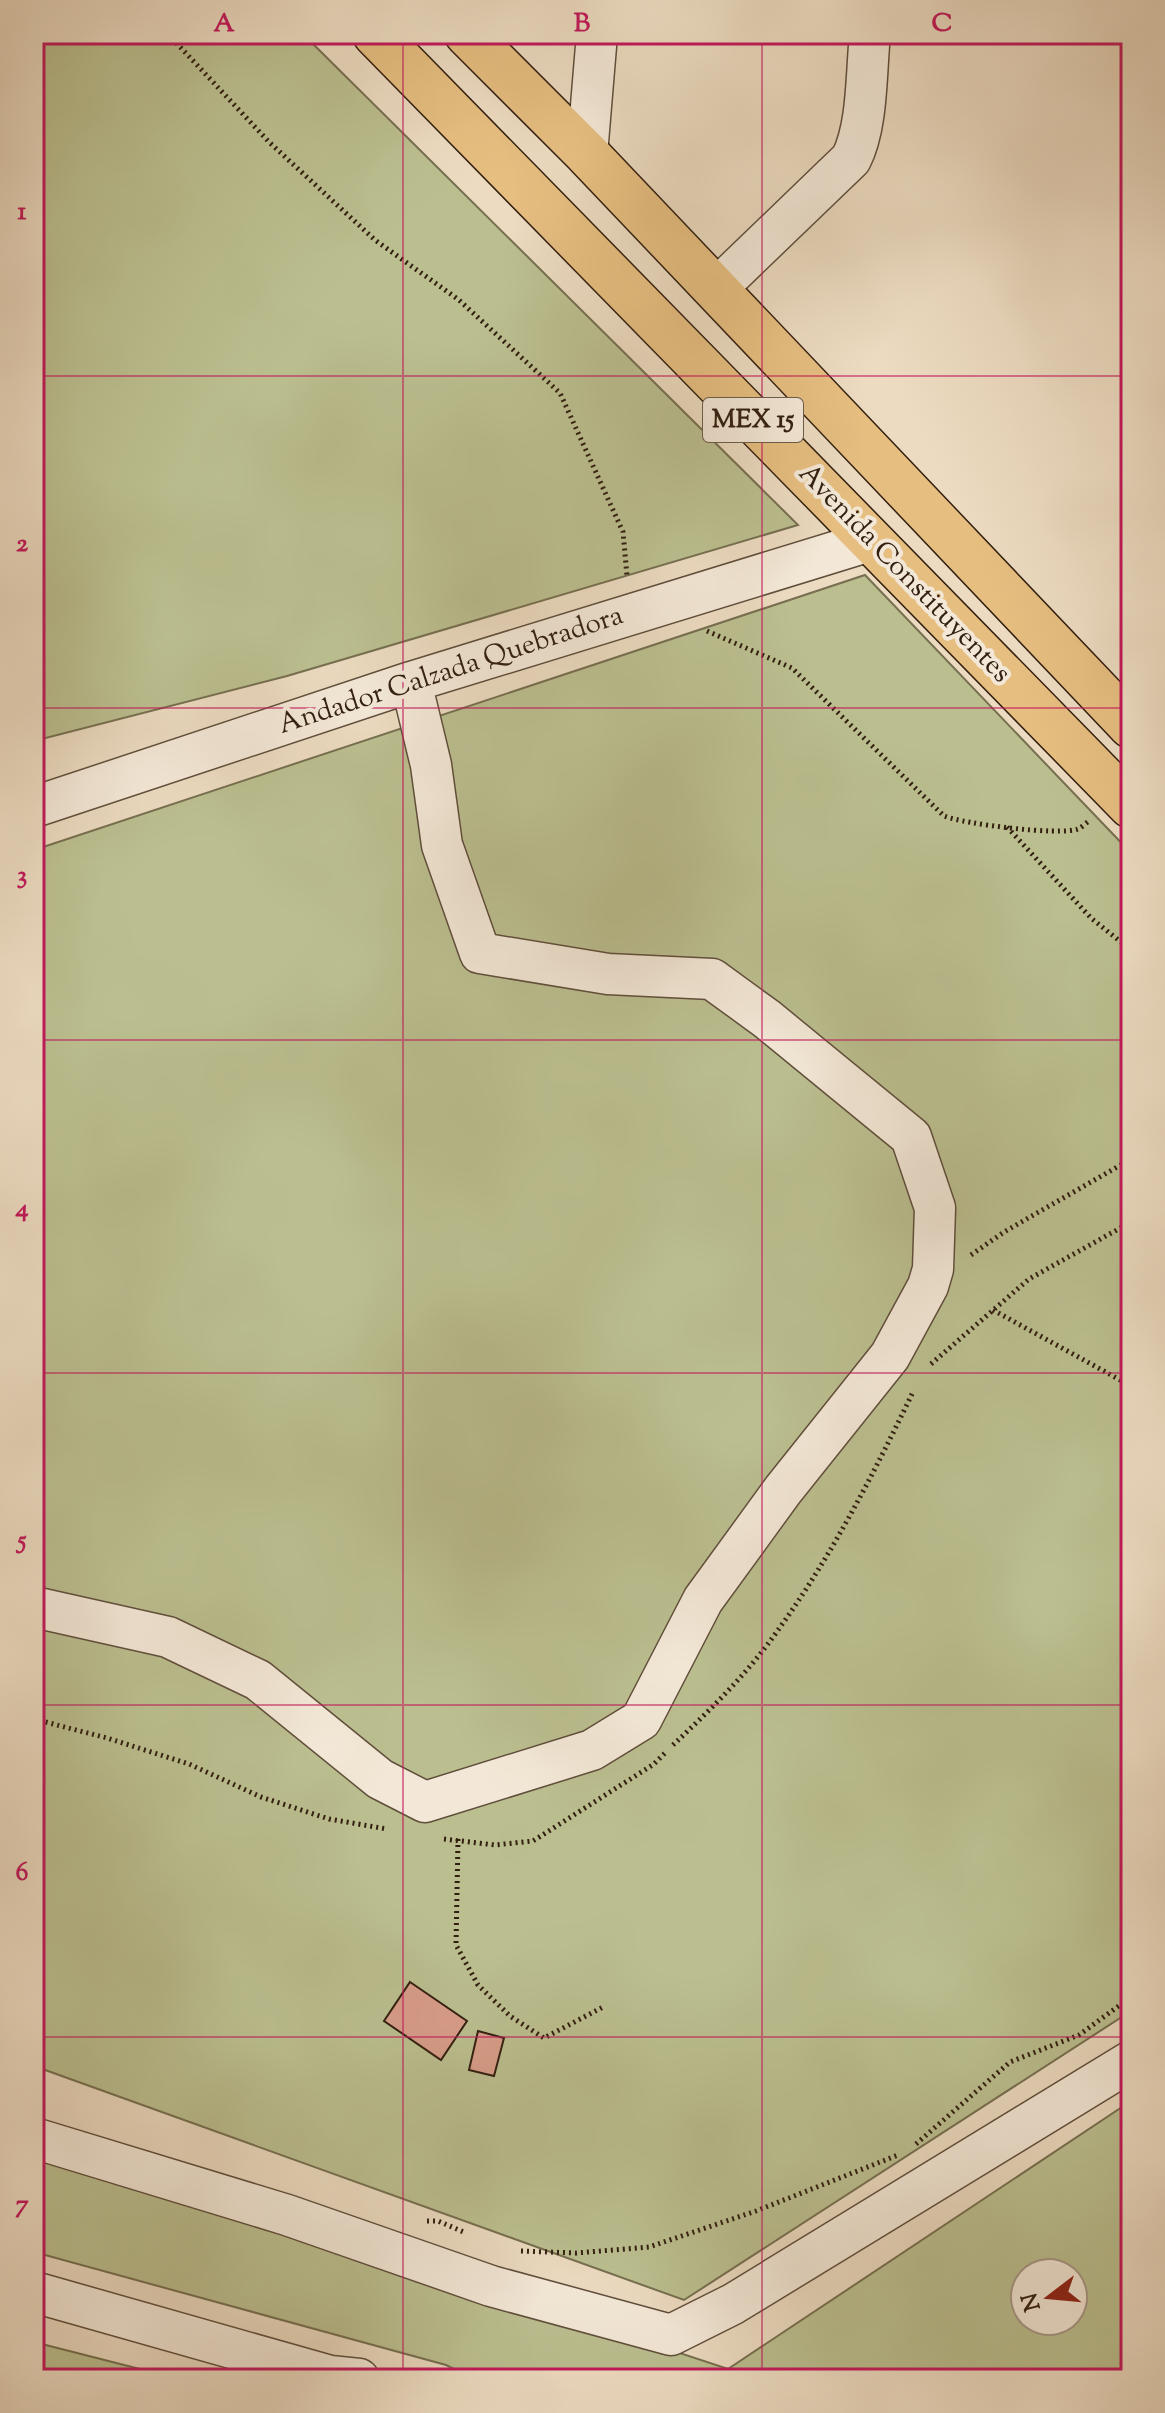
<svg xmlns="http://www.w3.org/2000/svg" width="1165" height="2413" viewBox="0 0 1165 2413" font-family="'Sorts Mill Goudy',serif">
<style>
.green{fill:#bbbf90;stroke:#766f50;stroke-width:2;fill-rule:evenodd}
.building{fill:#d89d8a;stroke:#321f10;stroke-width:2}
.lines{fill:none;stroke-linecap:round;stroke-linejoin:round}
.minor-casing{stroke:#604e3c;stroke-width:43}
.major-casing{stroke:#321f10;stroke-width:47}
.path{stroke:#321f10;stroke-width:5;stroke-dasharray:2 4;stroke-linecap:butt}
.minor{stroke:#f3e8d7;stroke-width:40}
.major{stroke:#e6be80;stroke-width:44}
.grid{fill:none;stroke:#c2185b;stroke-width:2;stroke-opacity:0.55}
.labels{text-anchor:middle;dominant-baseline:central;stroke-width:8;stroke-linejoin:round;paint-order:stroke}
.shield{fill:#f3e8d7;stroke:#6c5b4c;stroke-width:2}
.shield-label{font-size:26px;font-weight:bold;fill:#321f10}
.street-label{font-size:28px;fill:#321f10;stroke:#f3e8d7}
.neatline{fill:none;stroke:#c2185b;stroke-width:3}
.grid-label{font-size:26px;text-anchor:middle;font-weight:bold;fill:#c2185b}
</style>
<rect width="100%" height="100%" fill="#ecdbc1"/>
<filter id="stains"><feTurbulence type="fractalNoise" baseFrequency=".0025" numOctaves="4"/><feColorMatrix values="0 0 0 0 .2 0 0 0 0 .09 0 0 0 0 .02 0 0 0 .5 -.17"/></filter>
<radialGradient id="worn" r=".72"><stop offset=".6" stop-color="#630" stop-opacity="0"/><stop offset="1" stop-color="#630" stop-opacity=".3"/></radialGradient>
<path class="green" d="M34,34h269l495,491 -511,151 -253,65z
M865,575l266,278v1158l-447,289 -650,-234v-1216z
M1131,2101v278h-657l-28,-14 -412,-113v-112l694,229zM1025,2273h48v48h-48z
M34,2342l145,37h-145z"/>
<path class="building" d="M410,1982l57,39 -26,39 -57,-39z
M478,2031l26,7 -10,38 -25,-6z"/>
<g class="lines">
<defs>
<path id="minor" d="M587,154l10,-120
M715,290l136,-131c17,-33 15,-87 19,-125
M34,807l377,-125 459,-141
M34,1607l134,30 90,43 122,99 45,23 167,-52 49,-30 62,-120 80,-110 107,-134 38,-70 5,-17 2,-61 -24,-71 -144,-118 -55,-40 -104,-5 -128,-21 -38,-108 -11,-80 -20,-83
M34,2138l253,77 204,71 180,49 62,-31 398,-243
M34,2292l296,84 29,3"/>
<path id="major" d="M375,34l756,772
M467,34l120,120 544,572"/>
</defs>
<use href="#minor" class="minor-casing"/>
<use href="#major" class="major-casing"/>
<path class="path" d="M168,34l101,108 106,98 84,60 101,93 63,139 4,44
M707,631l85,37 152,148c20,8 115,20 134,13 3,-1 8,-6 11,-8
M1007,827l84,91 40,32
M971,1255l33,-23 127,-73
M993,1310l138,76
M931,1364l98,-85 102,-57
M34,1719l73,19 82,26 72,33 68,22 58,10
M673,1745c35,-33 72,-69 100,-108 56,-76 99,-160 140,-245
M444,1839l51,6 38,-4 121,-77 12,-12
M458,1839l-2,106 22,40 32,31 34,22 61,-32
M916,2144l94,-82 69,-27 52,-38
M427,2221h11l28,12
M521,2251l55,2 73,-6 107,-36 142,-56"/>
<use href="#minor" class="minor"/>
<use href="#major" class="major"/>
</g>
<path class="grid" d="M403,34v2345M762,34v2345M34,376h1097M34,708h1097M34,1040h1097M34,1373h1097M34,1705h1097M34,2037h1097"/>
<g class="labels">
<rect class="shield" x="703" y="398" width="100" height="44" rx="6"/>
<g class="shield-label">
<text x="753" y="420">MEX 15</text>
</g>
<g class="street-label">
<text transform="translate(904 574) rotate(46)">Avenida Constituyentes</text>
<text transform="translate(451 671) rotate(-18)">Andador Calzada Quebradora</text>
</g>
</g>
<rect width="1165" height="2413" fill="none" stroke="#ecdbc1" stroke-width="88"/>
<g transform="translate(1049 2297) rotate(254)"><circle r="38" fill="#f3e8d7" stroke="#a69887" stroke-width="2"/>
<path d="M0-6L14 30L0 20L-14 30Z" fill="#8f2418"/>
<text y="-12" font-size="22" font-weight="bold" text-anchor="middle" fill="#321f10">N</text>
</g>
<rect x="44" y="44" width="1077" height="2325" class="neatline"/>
<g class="grid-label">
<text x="224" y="31">A</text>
<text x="582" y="31">B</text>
<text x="942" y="31">C</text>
<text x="22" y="219">1</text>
<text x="22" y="551">2</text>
<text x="22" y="883">3</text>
<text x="22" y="1216">4</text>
<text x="22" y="1548">5</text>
<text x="22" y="1880">6</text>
<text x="22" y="2212">7</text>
</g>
<rect width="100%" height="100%" filter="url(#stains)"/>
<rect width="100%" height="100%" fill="url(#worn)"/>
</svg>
